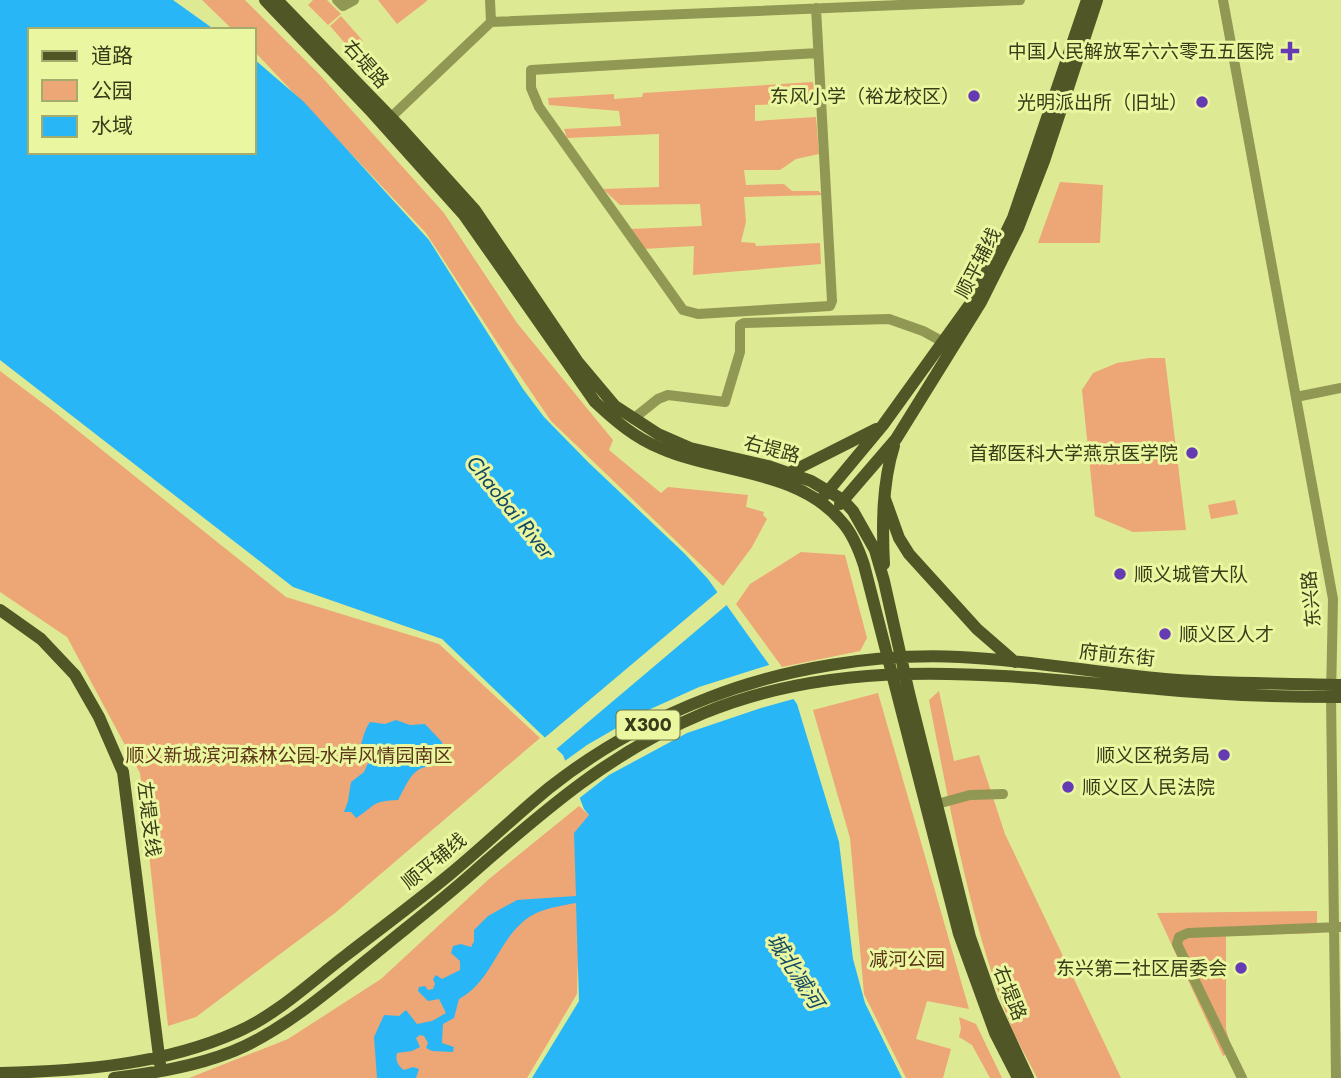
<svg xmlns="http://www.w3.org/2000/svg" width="1341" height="1078" viewBox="0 0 1341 1078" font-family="Jost,'Noto Sans SC',sans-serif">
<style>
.green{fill:#eda676}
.water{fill:#29b6f6}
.pier{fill:#dee993}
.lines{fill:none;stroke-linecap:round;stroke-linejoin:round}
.minor{stroke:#909854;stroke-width:10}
.major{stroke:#515626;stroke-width:12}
.poi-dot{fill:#653bb3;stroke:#ebf6a0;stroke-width:2.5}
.labels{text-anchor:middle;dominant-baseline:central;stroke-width:6;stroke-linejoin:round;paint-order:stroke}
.shield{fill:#ebf6a0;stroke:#6e7442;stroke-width:2}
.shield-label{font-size:18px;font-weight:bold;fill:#383c19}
.poi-label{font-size:19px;fill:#383c19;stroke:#ebf6a0;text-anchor:end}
.street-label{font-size:19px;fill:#383c19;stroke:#ebf6a0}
.park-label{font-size:19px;fill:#5c3519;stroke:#ebf6a0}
.water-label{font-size:21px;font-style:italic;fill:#144963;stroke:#ebf6a0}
</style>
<rect width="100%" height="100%" fill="#dee993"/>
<path class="green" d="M202,0h43l75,75 124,138 73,110 96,117 -4,10 52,43 7,-6 80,8 -2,12 18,5 -1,3 4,4 -15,28 -29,39 -172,-165 -54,-79 -71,-109 -172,-182v-21h-21z
M313,0h14l14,14 -13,11 -20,-20z
M378,0h49v1l-30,23z
M341,16l22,25 -12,9 -21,-24z
M813,82l2,21 -60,2v16l61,-4 3,37 -23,5 -16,11h-36l2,15 38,-1 8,7h27l3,4 -78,2 2,25 -5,20 14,1 1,3 64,-3 1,21 -128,11 1,-29 -51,3 -13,-20 72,-3 -2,-22 -80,1 -17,-16 56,-2v-53l-92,4 -3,-9 57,-3 -2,-15 -70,-6 -1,-7 66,-4v5l28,-2 1,-4z
M1060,182l43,3 -3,58h-62z
M1149,358h16l21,172 -53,2 -38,-16 -13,-126 11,-17 24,-10z
M0,371l52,39 234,187 153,47 101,94 -205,175 -139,104 -28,9 -28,-253 -73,-136 -67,-45z
M1235,500l3,14 -27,5 -3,-14z
M801,552l44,3 22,83 -7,13 -78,16 -46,-63 14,-20z
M939,691l15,70 25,-6 26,79 116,244h-84c-9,-19 -21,-38 -28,-57 -40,-103 -59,-213 -80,-321z
M878,693l91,316 -42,-8 -11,38 35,10 -8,29h-37l-42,-84 -14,-156 -37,-128z
M579,806l10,9 -10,102 -2,77 -50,84h-338l99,-39 93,-60 108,-100z
M1317,911v22l-91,3v93l6,22 -9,5 -66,-143z
M959,1017l17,7 26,54h-12l-18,-33 -13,-8 2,-9z"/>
<path class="water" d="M0,0h173l42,30h-185v122h224v-93l50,43 125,138 94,149 21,28 44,45 96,91 24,26 89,125 42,138 14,117 12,44 37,75h-370l47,-77 -3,-98c-16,3 -33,5 -47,14 -31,21 -36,64 -70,82l-5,19 -11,6 -1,19 12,4 -1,5 -21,-1 -6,-3 2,-5 -4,-7 -4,-1 -4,3 4,9 -8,4 -15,2c-2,7 1,13 7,17l9,-3 6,2 -3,9h-39l-3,-41 10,-22 15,1 7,-6 11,14 15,-3 14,-8 -7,-14 -11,2 -10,-10 1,-4 6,-1 3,4 5,-1 2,-5 -2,-5 3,-4 6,4 18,-9v-9l-9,-8 2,-7 8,-2 10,3 3,-6v-11l14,-14 29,-16 59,-4 -2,-63 15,-18 -5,-6 -21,-54 -121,-116 -149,-52 -293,-227z
M396,720l14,5 15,-1 17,18 2,23c-32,0 -32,10 -46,35 -27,1 -21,5 -42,18l-5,-6h-7l4,-11 3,-19 13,-10 5,-11 -10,-11c4,-10 5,-20 11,-28l15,2z"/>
<path class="pier" d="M720,590l9,13 -175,148 -12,-11z
M772,664l25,34 -36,10 -74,25 -78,42 -32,25 -15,-37 25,-18 57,-33 55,-25z"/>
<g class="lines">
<path class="minor" d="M337,0l6,6 11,-6
M490,0l1,22
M1223,0l110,599 -2,98 5,381
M816,8l16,293 -2,5 -132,8 -15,-4 -144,-203 -8,-19v-18l287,-17
M386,122l105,-100 529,-22
M1296,397l45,-9
M633,419l25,-20 10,-4 57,7 15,-50v-27l4,-2 145,-4 34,12 24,13
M937,804l33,-9 33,-1
M1242,1078l-65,-134 2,-7 9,-4 152,-6"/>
<path class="major" d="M265,0l104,109 95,106 131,187c19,18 40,36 65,46 59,26 138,21 182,74 11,12 17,28 22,43l95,369 36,99 23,45
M277,0l124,128 74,82 103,152 37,44 43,28 32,14 78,18 43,15 32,19 10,11 22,39 9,31 25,112 61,244 22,63 36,78
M791,472l85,-43
M824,496l59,-71 90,-125 40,-82 74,-218
M885,499l14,39 10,16 68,75 38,33
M840,504l56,-65 85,-137 37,-74 26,-67 53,-161
M884,564c-2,-38 -2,-81 10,-118
M0,610l41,29 34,36 24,42 24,55 37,292
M0,1073c80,-2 163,-8 237,-41 38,-16 75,-51 108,-76 35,-27 70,-53 104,-81 34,-28 66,-59 100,-87 48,-38 102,-68 159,-90 76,-30 171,-45 252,-41 69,3 137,16 205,22 58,5 117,4 176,6
M114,1078c43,-5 91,-13 131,-32 46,-22 87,-58 127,-90 29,-24 60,-48 89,-73 77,-67 146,-130 243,-170 145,-60 303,-37 454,-24 61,6 122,8 183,8"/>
</g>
<g class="poi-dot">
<path d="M1286.5 40.5h7v7h7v7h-7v7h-7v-7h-7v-7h7z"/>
<circle cx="974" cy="96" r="7"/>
<circle cx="1202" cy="102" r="7"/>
<circle cx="1192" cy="453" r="7"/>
<circle cx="1120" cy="574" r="7"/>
<circle cx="1165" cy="634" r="7"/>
<circle cx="1224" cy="755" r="7"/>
<circle cx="1068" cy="787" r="7"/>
<circle cx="1241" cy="968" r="7"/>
</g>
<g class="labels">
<rect class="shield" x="616.5" y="710.5" width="63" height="29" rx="5"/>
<g class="shield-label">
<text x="648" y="725">X300</text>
</g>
<g class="poi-label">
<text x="1274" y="51">中国人民解放军六六零五五医院</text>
<text x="960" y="96">东风小学（裕龙校区）</text>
<text x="1188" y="102">光明派出所（旧址）</text>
<text x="1178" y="453">首都医科大学燕京医学院</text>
<text x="1134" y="574" text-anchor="start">顺义城管大队</text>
<text x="1179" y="634" text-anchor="start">顺义区人才</text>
<text x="1210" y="755">顺义区税务局</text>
<text x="1082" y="787" text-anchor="start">顺义区人民法院</text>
<text x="1227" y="968">东兴第二社区居委会</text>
</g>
<g class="street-label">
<text transform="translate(366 64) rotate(48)">右堤路</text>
<text transform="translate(978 263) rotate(-63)">顺平辅线</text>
<text transform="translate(772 449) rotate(15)">右堤路</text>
<text transform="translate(1311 599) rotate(-95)">东兴路</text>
<text transform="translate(1117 655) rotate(6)">府前东街</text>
<text transform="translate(149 819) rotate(83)">左堤支线</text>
<text transform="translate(434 861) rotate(-39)">顺平辅线</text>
<text transform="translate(1010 993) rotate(68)">右堤路</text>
</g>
<g class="park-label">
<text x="289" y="755">顺义新城滨河森林公园-水岸风情园南区</text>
<text x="907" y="959">减河公园</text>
</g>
<g class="water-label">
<text transform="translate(510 507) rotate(51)">Chaobai River</text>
<text transform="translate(795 971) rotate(57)">城北减河</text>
</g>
</g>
<rect x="28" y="28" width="228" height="126" fill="#ebf6a0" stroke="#a3ac6a" stroke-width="2"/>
<rect x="42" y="51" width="35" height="10" fill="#515626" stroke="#a3ac6a" stroke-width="2"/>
<text x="91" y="63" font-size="21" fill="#383c19">道路</text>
<rect x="42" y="80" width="35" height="21" fill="#eda676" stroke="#a3ac6a" stroke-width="2"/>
<text x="91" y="98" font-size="21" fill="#383c19">公园</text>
<rect x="42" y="116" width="35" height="21" fill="#29b6f6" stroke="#a3ac6a" stroke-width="2"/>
<text x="91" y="133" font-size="21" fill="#383c19">水域</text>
</svg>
